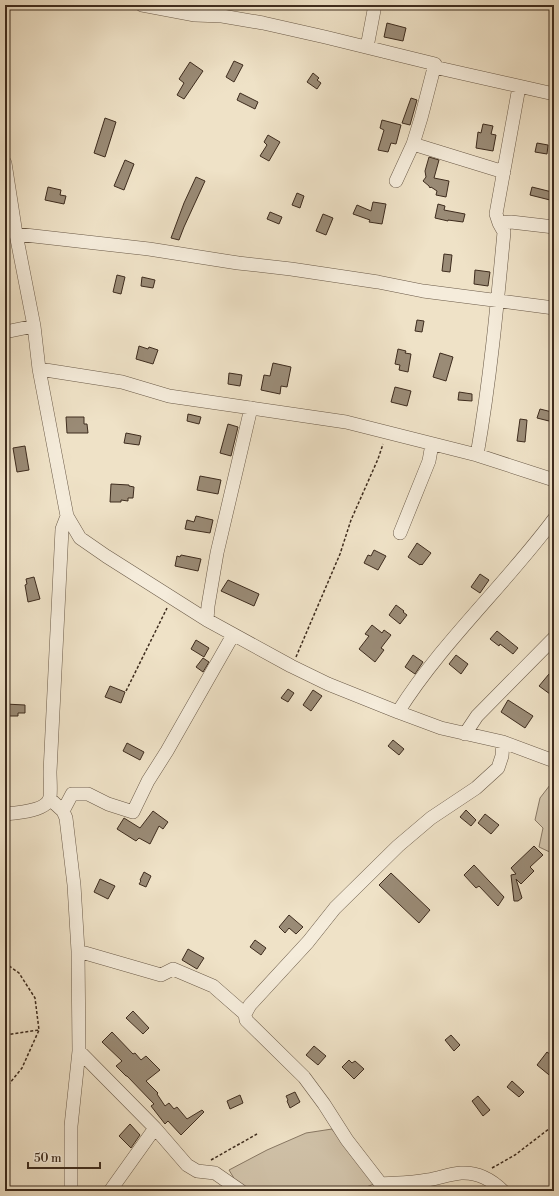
<svg xmlns="http://www.w3.org/2000/svg" width="559" height="1196" viewBox="0 0 559 1196" font-family="'Libre Bodoni',serif">
<style>
.green{fill:#d1c3aa;stroke:#887864}
.building{fill:#9a8b76;stroke:#3e2c1e}
.lines{fill:none;stroke-linecap:round;stroke-linejoin:round}
.minor-casing{stroke:#6a5a48;stroke-width:14}
.path{stroke:#3e2c1e;stroke-width:1.5;stroke-dasharray:3 2;stroke-linecap:butt}
.minor{stroke:#f5ecdb;stroke-width:13}
</style>
<rect width="100%" height="100%" fill="#efe2c7"/>
<filter id="stains"><feTurbulence type="fractalNoise" baseFrequency=".005" numOctaves="4"/><feColorMatrix values="0 0 0 0 .2 0 0 0 0 .09 0 0 0 0 .02 0 0 0 .5 -.17"/></filter>
<radialGradient id="worn" r=".72"><stop offset=".6" stop-color="#630" stop-opacity="0"/><stop offset="1" stop-color="#630" stop-opacity=".3"/></radialGradient>
<path class="green" d="M550,785l4,2v67l-15,-7 4,-19 -8,-8 5,-22z
M332,1129l42,55 -18,7h-108l-10,-6 -9,-15 38,-20 39,-17z"/>
<path class="building" d="M387,23l19,5 -3,13 -19,-4z
M234,61l9,4 -9,17 -8,-5z
M190,62l13,9 -19,28 -7,-4 7,-12 -5,-4z
M313,73l6,5 -2,2 4,3 -4,6 -10,-7z
M240,93l18,9 -3,7 -18,-9z
M411,98l6,2 -7,25 -8,-2z
M105,118l11,4 -11,35 -11,-4z
M382,120l19,5 -5,19 -5,-1 -3,9 -10,-2 6,-20 -4,-2z
M483,124l10,2 -2,8 5,1 -3,16 -17,-3 2,-16 3,1z
M268,135l12,7 -11,19 -9,-5 7,-11 -3,-3z
M537,143l11,2 -1,9 -12,-2z
M429,157l10,3 -5,18 15,3 -3,16 -10,-2 1,-4 -6,-4 -1,1 -1,-2 -6,-5 3,-4 -1,-6z
M125,160l9,4 -10,26 -10,-4z
M196,177l9,4 -21,46 -5,13 -8,-2 13,-35z
M48,187l13,3 -1,5 6,1 -2,8 -19,-4z
M532,187l20,5 -2,8 -20,-5z
M297,193l7,3 -4,12 -8,-3z
M373,202l13,2 -4,20 -13,-2 1,-2 -17,-6 4,-9 14,6z
M438,204l7,2 -1,4 21,4 -2,8 -15,-2v1l-13,-3z
M270,212l12,5 -3,7 -12,-5z
M323,214l10,4 -7,17 -10,-4z
M444,254l8,1 -2,17 -8,-1z
M475,270l15,2 -2,14 -14,-2z
M117,275l8,2 -4,17 -8,-2z
M142,277l13,3 -2,8 -12,-2z
M417,320l7,1 -2,11 -7,-1z
M139,346l9,3 1,-2 9,3 -5,14 -17,-5z
M398,349l8,2 -1,2 6,1 -3,18 -9,-2 1,-5 -5,-1z
M440,353l13,4 -7,24 -13,-4z
M273,363l18,4 -4,20 -6,-1 -1,8 -19,-4 3,-15 6,1z
M229,373l13,2 -2,11 -12,-2z
M395,387l16,4 -4,15 -16,-4z
M459,392l13,2v7l-14,-1z
M540,409l12,3 -3,9 -12,-3z
M188,414l13,3 -2,7 -12,-3z
M66,417h18v7h3l1,9h-21z
M520,419l7,1 -2,22 -8,-1z
M228,424l10,3 -7,29 -11,-3z
M126,433l15,3 -2,9 -15,-2z
M25,446l4,24 -12,2 -4,-24z
M200,476l21,4 -3,14 -21,-4z
M111,484l18,1v1l5,1 -1,11h-5v3l-7,-1v2h-11z
M196,516l17,4 -3,13 -25,-4 2,-9 7,2z
M417,543l14,10 -9,12 -1,-1 -1,1 -12,-8z
M374,550l12,6 -8,14 -14,-7 4,-8 3,1z
M181,555l20,4 -3,12 -23,-5 2,-10 3,1z
M480,574l9,6 -9,13 -9,-6z
M34,577l6,22 -12,3 -3,-17 2,-1 -1,-5z
M228,580l31,14 -5,12 -33,-15z
M396,605l8,6 -1,1 4,3 -7,9 -11,-9z
M372,625l10,8 2,-3 7,5 -10,13 3,2 -9,12 -16,-13 10,-13 -4,-2z
M497,631l21,17 -5,6 -13,-10 -1,2 -9,-7z
M196,640l13,8 -5,9 -13,-8z
M413,655l10,7 -8,12 -10,-7z
M456,655l12,9 -7,10 -12,-10z
M203,658l6,4 -6,10 -7,-5z
M549,674l5,4v19l-15,-11z
M110,686l15,6 -4,11 -16,-6z
M288,689l6,4 -6,9 -7,-4z
M313,690l9,6 -11,15 -8,-6z
M508,700l25,16 -8,12 -24,-16z
M5,704l20,1v8h-7v3h-13z
M393,740l11,9 -5,6 -11,-9z
M127,743l17,9 -4,8 -17,-9z
M466,810l10,10 -5,6 -11,-9z
M153,811l15,11 -5,7 -4,-3 -9,18 -11,-6 -3,3 -19,-12 7,-11 16,10z
M485,814l14,11 -8,9 -13,-11z
M534,846l9,9 -13,12 4,4 -13,13 -5,-5 6,19 -4,3h-4l-3,-26 5,-1 -5,-6z
M474,865l30,32 -6,9 -19,-20 -3,2 -12,-13z
M144,872l7,4 -5,11 -7,-3 2,-3 -1,-1z
M391,873l39,37 -11,13 -40,-38z
M100,879l15,7 -7,13 -14,-7z
M289,915l14,12 -7,7 -7,-6 -4,5 -6,-6z
M255,940l11,8 -5,7 -11,-8z
M188,949l16,9 -7,11 -15,-9z
M133,1011l16,17 -6,6 -17,-16z
M112,1032l21,22 2,-1 6,7 5,-4 14,14 -14,11 12,12 -1,1 8,12 4,-3 5,6 3,-2 10,12 15,-9 2,2 -23,23 -13,-14 -3,3 -14,-18 3,-2 -27,-28h-1l-10,-10 6,-5 -20,-19z
M451,1035l9,10 -6,6 -9,-11z
M314,1046l12,10 -8,9 -12,-10z
M547,1052l7,5v22l-17,-14z
M349,1060l3,3 3,-2 9,8 -10,10 -12,-12z
M512,1081l12,11 -5,5 -12,-10z
M295,1092l5,10 -10,6 -3,-7 1,-1 -2,-4z
M240,1095l3,8 -13,6 -3,-8z
M478,1096l12,14 -7,6 -11,-15z
M130,1124l10,11 -9,13 -12,-12z"/>
<g class="lines">
<defs>
<path id="minor" d="M142,5l53,10 27,1 41,7 62,14 110,27 -14,54 -8,26 -17,37
M367,47l8,-42
M434,67l120,27
M413,144l91,28
M5,163l11,71 18,92 5,43 28,147 13,22 26,18 101,64 84,46 37,18 70,28 43,16 62,14 51,19
M499,223l12,-1 43,5
M16,234l133,15 89,14 53,6 87,13 45,9 131,17
M5,332l29,-6
M39,369l83,13 47,14 177,26 131,33 77,25
M477,455c13,-74 20,-148 27,-223l-5,-9 -3,-9 23,-127
M400,533l29,-72 3,-17
M207,620l1,-14 9,-53 34,-145
M398,712c44,-70 107,-127 156,-193
M465,734l12,-18 77,-78
M50,799l13,12 3,7 8,67 4,66 1,100 -8,75v65
M63,811l9,-17h16l20,10 25,8 15,-31 19,-30 66,-116
M5,814c11,-1 43,-3 45,-17 1,-7 0,-17 0,-25l12,-243 5,-13
M78,951l83,24 12,-6 40,17 32,28 1,6 58,57 20,27 23,36 34,44c15,-1 31,-1 47,-4 11,-2 22,-6 33,-7 17,-1 31,7 42,18
M245,1014l5,-9 58,-63 27,-34 63,-62 33,-28 45,-30 22,-20 4,-12 1,-14
M79,1051l76,77 32,37 10,6 18,2 26,18
M110,1191l45,-63"/>
</defs>
<use href="#minor" class="minor-casing"/>
<path class="path" d="M296,657l44,-103 11,-34 27,-61 5,-15
M126,691l41,-83
M5,963l14,10 16,25 4,32 -34,5
M5,1089l17,-21 17,-38
M211,1160l46,-26
M492,1168l23,-13 39,-30"/>
<use href="#minor" class="minor"/>
</g>
<rect width="559" height="1196" fill="none" stroke="#efe2c7" stroke-width="20"/>
<rect x="6" y="6" width="547" height="1184" fill="none" stroke="#3e2c1e" stroke-width="2"/>
<rect x="10" y="10" width="539" height="1176" fill="none" stroke="#3e2c1e"/>
<path d="M28 1162v6h72v-6" fill="none" stroke="#3e2c1e" stroke-width="2"/>
<text x="34" y="1162" font-size="12" fill="#3e2c1e" stroke="#f5ecdb" stroke-width="3" paint-order="stroke">50 m</text>
<rect width="100%" height="100%" filter="url(#stains)"/>
<rect width="100%" height="100%" fill="url(#worn)"/>
</svg>
